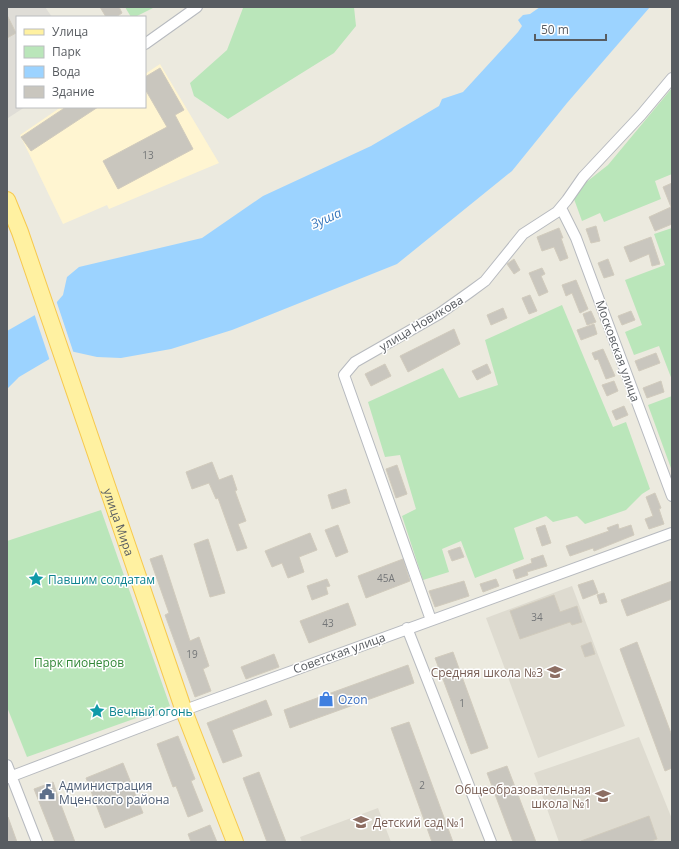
<svg xmlns="http://www.w3.org/2000/svg" width="679" height="849" viewBox="0 0 679 849" font-family="'Open Sans',sans-serif">
<style>
.commercial{fill:#fff5d1}
.industrial{fill:#dfddd7}
.education{fill:#dedbd0}
.green{fill:#bae6ba}
.water{fill:#9cd3ff}
.pier{fill:#eceadf}
.building{fill:#c9c6be;stroke:#d1cbbd}
.lines{fill:none;stroke-linecap:round;stroke-linejoin:round}
.minor-casing{stroke:#b7babf;stroke-width:12}
.primary-casing{stroke:#f7c94e;stroke-width:18}
.minor{stroke:#fff;stroke-width:10}
.primary{stroke:#fff1a1;stroke-width:16}
.labels{text-anchor:middle;dominant-baseline:central;stroke-width:3;stroke-linejoin:round;paint-order:stroke}
.number-label{font-size:10px;fill:#747678}
.street-label{font-size:12px;fill:#585c61;stroke:#fff}
.culture-label{font-size:12px;fill:#0d838f;stroke:#fff;text-anchor:start}
.park-label{font-size:12px;fill:#318736;stroke:#fff}
.education-label{font-size:12px;fill:#785e54;stroke:#fff;text-anchor:end}
.shop-label{font-size:12px;fill:#366cbe;stroke:#fff;text-anchor:start}
.service-label{font-size:12px;fill:#4e5e75;stroke:#fff;text-anchor:start}
.water-label{font-size:13px;font-style:italic;fill:#3978bd;stroke:#fff}
</style>
<rect width="100%" height="100%" fill="#eceadf"/>
<path class="commercial" d="M160,64l59,99 -110,46 -2,-4 -44,19 -43,-89 41,-28h84v-33z"/>
<path class="industrial" d="M7,7h38l7,10h-35v90h8l-17,11z"/>
<path class="education" d="M572,586l53,140 -87,32 -52,-140z
M639,737l33,82v23h-113l-25,-69z
M378,808l13,34h-89l-2,-5z"/>
<path class="green" d="M125,7h28v1l-18,9h-4z
M245,7h109l2,19 -22,27 -106,66 -34,-23 -4,-13 37,-33 16,-42z
M672,88v86l-17,7 6,18 -57,23 -4,-9 -18,8 -8,-22 6,-12 28,-22z
M672,228v152l-13,-34 -25,9 -9,-23 17,-7 -17,-45 40,-15 -11,-31z
M562,305l51,122 13,-5 24,67 -8,5 -16,16 -41,14 -8,-8 -24,6 -7,-6 -32,12 10,31 -49,19 -14,-37 -19,8 7,23 -26,8 -21,-64 14,-7 -16,-54 -15,2 -17,-55 75,-34 16,30 39,-13 -13,-45z
M672,396v75l-24,-66z
M101,510l69,196 -143,51 -20,-50v-166z"/>
<path class="water" d="M540,7h110l-83,96 -55,68 -115,93 -165,66 -61,19 -50,9 -24,-1 -27,-6 -12,3 -39,23 -12,12v-58l49,-28 7,-8 4,-18 12,-10 123,-29 61,-42 108,-50 68,-40 3,-7 21,-7 55,-60 4,-6 -4,-6 5,-5 7,-1z"/>
<path class="pier" d="M56,300l18,54 -4,-1 -11,3 -9,5 -16,-48z"/>
<path class="building" d="M100,7h19l3,6 -6,4h-10z
M7,15l9,18 -9,5z
M160,68l24,42 -9,5 18,34 -75,40 -15,-28 64,-34 -22,-38v-12z
M66,107h32l-67,44 -10,-14z
M672,183v41l-17,7 -6,-14 22,-10 -8,-20z
M596,226l4,15 -9,2 -5,-14z
M559,228l4,10h-2l7,20 -8,3 -6,-14 -12,4 -5,-14z
M651,237l9,27 -8,2 -3,-12 -19,8 -6,-15z
M514,259l6,11 -6,4 -7,-10z
M608,259l6,16 -10,3 -6,-15z
M542,268l3,6 -4,2 7,16 -9,4 -10,-23z
M576,280l12,29 -8,4 -8,-20 -6,3 -4,-11z
M530,295l7,16 -8,3 -7,-16z
M503,308l4,10 -16,7 -4,-10z
M591,311l5,11 -9,3 -4,-11z
M631,311l4,9 -13,5 -4,-9z
M594,324l3,10 -16,6 -4,-10z
M454,329l6,15 -52,28 -8,-16z
M603,349l12,27 -9,3 -8,-20 -3,1 -3,-7z
M656,353l4,10 -21,8 -4,-10z
M385,364l6,12 -20,10 -6,-12z
M487,364l4,9 -14,7 -5,-9z
M614,381l4,10 -11,5 -5,-11z
M661,381l3,11 -17,6 -4,-10z
M624,406l4,9 -12,5 -4,-9z
M212,462l7,18 13,-5 5,15 -2,1 11,30 -8,3 9,24 -10,3 -19,-53 -2,1 -7,-16 -17,6 -6,-17z
M397,465l10,29 -11,4 -10,-29z
M346,489l4,14 -18,6 -4,-14z
M655,493l6,15 -2,1 5,15 -15,5 -4,-10 8,-3 -7,-19z
M618,524l1,5 12,-4 3,10 -40,16 -1,-3 -23,8 -4,-10 43,-15 -2,-3z
M338,525l10,27 -12,5 -11,-27z
M545,525l6,18 -9,3 -6,-18z
M310,533l7,17 -18,7 5,15 -16,6 -6,-15 -10,4 -7,-16z
M208,539l17,54 -15,4 -16,-53z
M460,547l4,10 -12,4 -4,-10z
M162,555l28,86 9,-4 10,29 -6,3 8,22 -16,6 -30,-82 4,-2 -19,-54z
M543,555l4,11 -20,6 1,3 -12,4 -3,-9 19,-7 -1,-4z
M403,559l7,22 -44,17 -8,-22z
M327,579l3,7 -4,1 2,7 -16,6 -5,-14z
M496,579l3,7 -16,6 -3,-8z
M593,580l5,13 -15,6 -5,-14z
M464,581l5,15 -34,11 -6,-16z
M672,581v18l-45,17 -6,-16z
M604,593l3,9 -7,2 -3,-9z
M554,595l6,17 17,-6 5,16 -10,3 -2,-3 -50,17 -10,-28z
M348,603l8,22 -47,18 -9,-22z
M591,642l4,12 -10,3 -4,-11z
M637,642l35,94v32l-7,3 -45,-122z
M453,652l35,96 -17,6 -36,-96z
M274,654l5,13 -33,12 -5,-12z
M408,665l6,18 -124,45 -6,-18z
M266,700l6,15 -40,15 10,26 -19,7 -16,-40z
M409,722l44,120h-21l-41,-114z
M178,736l17,43 -4,2 12,30 -15,6 -12,-31 -3,1 -16,-43z
M123,763l20,50 -38,15 -19,-50z
M507,766l29,76h-23l-26,-69z
M259,772l27,70h-19l-24,-64z
M53,782l8,23 14,37h-20l-21,-53z
M649,816l8,23 -9,3h-67v-1z
M7,817h1l9,25h-10z
M210,825l7,17h-26l-3,-8z"/>
<g class="lines">
<defs>
<path id="minor" d="M145,44l52,-37
M561,208l15,30 96,258
M431,620l-87,-245 11,-13 84,-48 31,-22 15,-11 38,-47 34,-22 10,-12 16,-23 58,-62 31,-37
M407,628l84,214
M7,765l30,77
M7,778l186,-71 479,-174"/>
<g id="primary">
<path id="s1" d="M7,200l13,32 164,479 51,131"/>
</g>
</defs>
<use href="#minor" class="minor-casing"/>
<use href="#primary" class="primary-casing"/>
<use href="#minor" class="minor"/>
<use href="#primary" class="primary"/>
</g>
<defs>
<symbol id="sight-bare" viewBox="-9 -9 18 18"><path d="M0-6L1.8-2.2L6-1.7L2.9 1.2L3.7 5.4L0 3.3L-3.7 5.4L-2.9 1.2L-6-1.7L-1.8-2.2Z" fill="#0f9aa8" stroke="#fff" stroke-width="2.5" paint-order="stroke"/></symbol>
<symbol id="school-bare" viewBox="-9 -9 18 18"><path d="M0-5L7-2L0 1L-7-2ZM-4 1L0 2.5L4 1V4Q0 6-4 4Z" fill="#8d6e63" stroke="#fff" stroke-width="2.5" paint-order="stroke"/></symbol>
<symbol id="shop-bare" viewBox="-9 -9 18 18"><path d="M-5-2.5h2.3a2.7 3.5 0 0 1 5.4 0H5L5.5 6h-11ZM-1.5-2.5h3a1.5 2.3 0 0 0-3 0Z" fill="#3f7fe0" stroke="#fff" stroke-width="2.5" paint-order="stroke"/></symbol>
<symbol id="civic-bare" viewBox="-9 -9 18 18"><path d="M-.6-6.5H3V-4.5H.6V-3L4-1V1h2V6H-6V1h2V-1L-.6-3ZM-1.2 2.5V6h2.4V2.5Z" fill="#5c6f8a" stroke="#fff" stroke-width="2.5" paint-order="stroke"/></symbol>
</defs>
<g fill-rule="evenodd">
<use href="#sight-bare" x="25" y="568" width="22" height="22"/>
<use href="#school-bare" x="544" y="661" width="22" height="22"/>
<use href="#shop-bare" x="315" y="688" width="22" height="22"/>
<use href="#sight-bare" x="86" y="700" width="22" height="22"/>
<use href="#civic-bare" x="36" y="781" width="22" height="22"/>
<use href="#school-bare" x="592" y="785" width="22" height="22"/>
<use href="#school-bare" x="350" y="811" width="22" height="22"/>
</g>
<g class="labels">
<g class="number-label">
<text x="148" y="155">13</text>
<text x="386" y="578">45А</text>
<text x="537" y="617">34</text>
<text x="328" y="623">43</text>
<text x="192" y="654">19</text>
<text x="462" y="703">1</text>
<text x="422" y="785">2</text>
</g>
<g class="street-label">
<text transform="translate(421 323) rotate(-31)">улица Новикова</text>
<text transform="translate(618 351) rotate(70)">Московская улица</text>
<text stroke="none"><textPath href="#s1" startOffset="341">улица Мира</textPath></text>
<text transform="translate(339 653) rotate(-20)">Советская улица</text>
</g>
<g class="culture-label">
<text x="48" y="579">Павшим солдатам</text>
<text x="109" y="711">Вечный огонь</text>
</g>
<g class="park-label">
<text x="79" y="662">Парк пионеров</text>
</g>
<g class="education-label">
<text x="543" y="672">Средняя школа №3</text>
<text x="591" y="789">Общеобразовательная<tspan x="591" dy="14">школа №1</tspan></text>
<text x="373" y="822" text-anchor="start">Детский сад №1</text>
</g>
<g class="shop-label">
<text x="338" y="699">Ozon</text>
</g>
<g class="service-label">
<text x="59" y="785">Администрация<tspan x="59" dy="14">Мценского района</tspan></text>
</g>
<g class="water-label">
<text transform="translate(326 218) rotate(-24)">Зуша</text>
</g>
</g>
<rect width="679" height="849" fill="none" stroke="#585c61" stroke-width="16"/>
<rect x="16" y="16" width="130" height="92" fill="#ffffff" stroke="#bcbec0"/>
<rect x="24" y="29" width="20" height="6" fill="#fff1a1" stroke="#bcbec0"/>
<text x="52" y="36" font-size="12" fill="#585c61">Улица</text>
<rect x="24" y="46" width="20" height="12" fill="#bae6ba" stroke="#bcbec0"/>
<text x="52" y="56" font-size="12" fill="#585c61">Парк</text>
<rect x="24" y="66" width="20" height="12" fill="#9cd3ff" stroke="#bcbec0"/>
<text x="52" y="76" font-size="12" fill="#585c61">Вода</text>
<rect x="24" y="86" width="20" height="12" fill="#c9c6be" stroke="#bcbec0"/>
<text x="52" y="96" font-size="12" fill="#585c61">Здание</text>
<path d="M535 34v6h71v-6" fill="none" stroke="#585c61" stroke-width="2"/>
<text x="541" y="34" font-size="12" fill="#585c61" stroke="#ffffff" stroke-width="3" paint-order="stroke">50 m</text>
</svg>
